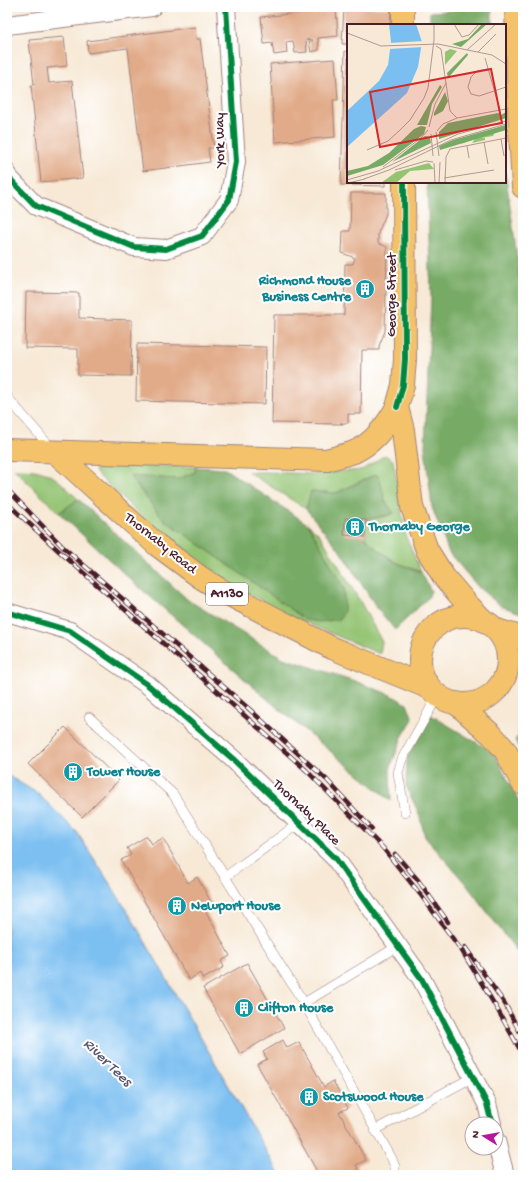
<svg xmlns="http://www.w3.org/2000/svg" width="530" height="1182" viewBox="0 0 530 1182" font-family="'Gochi Hand',sans-serif">
<style>
.green{fill:#94c473;stroke:#6f724f}
.forest{fill:#77aa65;stroke:#606448}
.water{fill:#7bbff1;stroke:#626f8e}
.building{fill:#e1aa88}
.lines{fill:none;stroke-linecap:round;stroke-linejoin:round}
.service-casing{stroke:#a08480;stroke-width:10}
.minor-casing{stroke:#a08480;stroke-width:20}
.primary-casing{stroke:#a08480;stroke-width:24}
.trunk-casing{stroke:#a08480;stroke-width:24}
.service{stroke:#fff;stroke-width:9}
.minor{stroke:#fff;stroke-width:18}
.primary{stroke:#f4c26a;stroke-width:22}
.trunk{stroke:#f4c26a;stroke-width:22}
.rail-casing{stroke:#4a1f2b;stroke-width:4.5}
.rail{stroke:#fff;stroke-width:3;stroke-dasharray:9;stroke-linecap:butt}
.cycleway-casing{stroke:#fff;stroke-width:8}
.cycleway{stroke:#00873e;stroke-width:6}
.labels{text-anchor:middle;dominant-baseline:central;stroke-width:4;stroke-linejoin:round;paint-order:stroke}
.shield{fill:#fff;stroke:#80626b;stroke-width:1}
.shield-label{font-size:13px;font-weight:bold;fill:#4a1f2b}
.street-label{font-size:14px;fill:#4a1f2b;stroke:#fff}
.culture-label{font-size:14px;font-weight:bold;fill:#0d838f;stroke:#fff;text-anchor:start}
.water-label{font-size:15px;font-style:italic;fill:#5b5770;stroke:#fff}
.inset-road{fill:none;stroke:#b29892;stroke-width:1}
.view{fill:#d62828;fill-opacity:0.15;stroke:#d62828;stroke-width:2}
.inset-edge{fill:none;stroke:#4a1f2b;stroke-width:2}
</style>
<rect width="100%" height="100%" fill="#fff"/>
<filter id="ink" filterUnits="userSpaceOnUse"><feTurbulence type="fractalNoise" baseFrequency=".025" numOctaves="2"/><feDisplacementMap in="SourceGraphic" scale="8" xChannelSelector="R" yChannelSelector="G"/><feConvolveMatrix kernelMatrix="1 2 1 2 8 2 1 2 1" color-interpolation-filters="sRGB"/></filter>
<filter id="wash" filterUnits="userSpaceOnUse"><feTurbulence type="fractalNoise" baseFrequency=".012" numOctaves="4" result="noise"/><feDisplacementMap in="SourceGraphic" scale="16" xChannelSelector="R" yChannelSelector="G"/><feGaussianBlur stdDeviation="0.9" result="paint"/><feColorMatrix in="noise" values="0 0 0 0 0 0 0 0 0 0 0 0 0 0 0 0 0 1.4 0 .05"/><feComposite in="paint" operator="in"/></filter>
<g filter="url(#wash)">
<rect width="100%" height="100%" fill="#f7e9d6"/>
<path class="green" d="M385,455l8,5 13,77 15,35 -25,-10 -20,-14 -11,-11 1,-17 21,-4 7,-3 -9,-12 -5,-21 -4,-6 -40,19 -25,-2 -5,18 -58,-37h19l46,2 49,-4z
M97,464l99,3 -1,5 -16,7 -49,-2 32,41 76,52 106,19 -35,-64 11,10 41,68 21,39 -2,12 -85,-36 -61,-32 -44,-31 -47,-37 -47,-45 -1,-4z
M14,469c10,0 21,0 31,4 13,4 23,17 33,26l-19,14z"/>
<path class="forest" d="M449,7h43v18h-62v-13l18,-1z
M505,170l11,79 7,62v303l-22,-8 -21,-17 -31,-36 -17,-46 -7,-59 6,-151 -4,-115h78z
M196,467l29,2 84,56 35,64v22l-4,8 -20,3 -14,-2 -144,-102 -32,-42 48,3 17,-7z
M376,474l4,6 5,21 9,12c-17,6 -31,6 -49,5l-1,17 21,2 11,11 19,14 26,10 10,19 -3,7 -33,32 -18,-22 -39,-60 -32,-39 5,-18 25,2z
M78,499l110,101 95,58 69,22 39,15 16,9 6,15 -11,18 -12,32 1,32 -117,-96 -143,-125 -72,-67z
M523,710v46l-8,-16 4,-5 -1,-9z
M431,715l63,38 29,56v150l-58,-76 -40,-46 -6,-23 -13,-28 1,-28z"/>
<path class="water" d="M7,775l30,18 40,39 54,85 149,258h-273z"/>
<g id="blocks">
<path class="building" d="M344,7l47,1 -1,17h-42v19h-6z
M336,9l2,27 -20,2 1,12 -8,2 -2,-11h4l-1,-2 -6,1 1,12 -12,1 -2,-12 -7,1 1,11 -13,2 -2,-12 -8,1 -3,-27z
M195,27l1,12h4l14,109h-6l2,14 -67,9 -15,-123 -40,5 -1,-12z
M64,37l3,29 -20,2 2,15 23,-2 11,97 -42,4 -10,-97h3l-5,-45z
M345,51h3v131h37v4l-44,-1z
M335,59l3,41h-5l2,37 -60,5 -5,-78z
M351,193h35v21l-8,19v10l9,4 -2,84 -6,15v4h-17l-1,64h-13v9h-8l3,1 -71,-1 2,-108h70l1,-51h8l2,-6 -13,-5 1,-22h7z
M26,292l53,1v25l53,2 -1,56 -53,-1v-26l-53,-1z
M137,344l129,3 -1,57 -129,-3z
M345,518l21,2 -1,17 -21,-2z
M65,727l54,53 -37,37 -54,-53z
M147,836l5,8 11,-6 25,45 9,-6 15,27 -8,4 26,48 -9,5 3,6 -21,12 -3,-6 -11,7 -68,-120 10,-5 -4,-7z
M247,963l37,65 -44,26 -37,-66z
M283,1040l4,8 12,-6 25,45 9,-6 15,27 -9,4 27,48 -10,5 3,6 -7,4h-33l-62,-111 10,-5 -4,-7z"/>
</g>
</g>
<g filter="url(#ink)">
<use href="#blocks" fill-opacity="0" stroke="#a08480" stroke-width="1"/>
<g class="lines">
<defs>
<path id="service" d="M7,397l44,51
M89,717l84,77 131,209 88,156 3,8v8
M405,813l-7,-40 4,-14 36,-64
M225,877l74,-54
M304,1003l94,-57
M375,1130l98,-53"/>
<path id="minor" d="M7,25l145,-18
M7,173l2,5 27,28 98,41 32,2 36,-13 27,-36 7,-38 -10,-155
M7,612l63,19 78,54 85,74 102,99 86,120 66,126 5,20
M496,1141l9,34"/>
<path id="primary" d="M403,7v18
M404,182l1,177 -2,26 -6,22 6,23 9,77 15,43 17,27 23,27 15,15
M7,450l320,10c9,-3 19,-5 27,-8 20,-9 33,-27 43,-45
M55,452l102,93 43,32 24,15 108,56 98,40
M420 660a44 44 0 1 1 88 0a44 44 0 1 1-88 0Z
M497,630l26,8"/>
<path id="trunk" d="M516,7l3,105 4,75
M456,703l36,32 13,15 18,34"/>
</defs>
<use href="#service" class="service-casing"/>
<use href="#minor" class="minor-casing"/>
<use href="#primary" class="primary-casing"/>
<use href="#trunk" class="trunk-casing"/>
<use href="#service" class="service"/>
<use href="#minor" class="minor"/>
<use href="#primary" class="primary"/>
<use href="#trunk" class="trunk"/>
<defs>
<path id="rail" d="M7,489l56,58 185,161 79,72 45,49
M7,503l53,49 246,218 77,78 37,46 42,57 34,56 27,48
M395,854l23,26 30,42
M465,947l40,57 18,34"/>
</defs>
<use href="#rail" class="rail-casing"/>
<use href="#rail" class="rail"/>
<defs>
<path id="cycleway" d="M7,173l2,5 27,28 98,41 32,2 36,-13 27,-36 7,-38 -10,-155
M397,407l6,-22 2,-26 -1,-177
M7,612l63,19 78,54 85,74 102,99 86,120 66,126 5,20"/>
</defs>
<use href="#cycleway" class="cycleway-casing"/>
<use href="#cycleway" class="cycleway"/>
</g>
</g>
<defs>
<symbol id="building-disc" viewBox="-11 -11 22 22"><circle r="9.5" fill="#0f9aa8" stroke="#fff"/><path d="M-4-6H4V6H1V3H-1V6H-4ZM-2.5-4.3h1.7v1.8h-1.7ZM.8-4.3h1.7v1.8H.8ZM-2.5-1h1.7V.8h-1.7ZM.8-1h1.7V.8H.8Z" fill="#fff"/></symbol>
</defs>
<g fill-rule="evenodd">
<use href="#building-disc" x="354" y="278" width="22" height="22"/>
<use href="#building-disc" x="344" y="516" width="22" height="22"/>
<use href="#building-disc" x="62" y="761" width="22" height="22"/>
<use href="#building-disc" x="166" y="895" width="22" height="22"/>
<use href="#building-disc" x="233" y="997" width="22" height="22"/>
<use href="#building-disc" x="298" y="1086" width="22" height="22"/>
</g>
<g class="labels">
<rect class="shield" x="206" y="583" width="42" height="22" rx="3"/>
<g class="shield-label">
<text x="227" y="594">A1130</text>
</g>
<g class="street-label">
<text transform="translate(221 140) rotate(-91)">York Way</text>
<text transform="translate(392 295) rotate(-90)">George Street</text>
<text transform="translate(160 544) rotate(39)">Thornaby Road</text>
<text transform="translate(306 813) rotate(44)">Thornaby Place</text>
</g>
<g class="culture-label">
<text x="351" y="281" text-anchor="end">Richmond House<tspan x="351" dy="16">Business Centre</tspan></text>
<text x="369" y="527">Thornaby George</text>
<text x="87" y="772">Tower House</text>
<text x="191" y="906">Newport House</text>
<text x="258" y="1008">Clifton House</text>
<text x="323" y="1097">Scotswood House</text>
</g>
<g class="water-label">
<text transform="translate(107 1063) rotate(44)">River Tees</text>
</g>
</g>
<g transform="translate(347 24)">
<rect width="159" height="159" fill="#f7e9d6"/>
<path d="M103,25l7,2 -12,14v-13zM148,108l-2,4 -12,2h4v2l-13,3 3,-4 -14,5 2,-2zM82,139l5,6 -24,2 -14,12h-15l15,-11z" fill="#94c473"/>
<path d="M135,0h5l-26,23 -9,-3 16,-5zM120,29l1,2 -20,23 -1,-5zM93,61l2,2 -10,17 -5,21h-10zM98,68l3,9 -5,10 -9,5v-3zM159,88v6l-67,21v-7l9,-9 50,-10 3,2zM159,101v5l-66,20 -1,-4 14,-6zM74,102l5,1 -2,7 -41,31 -36,11v-5l21,-5 21,-13 25,-24zM78,112l5,1 1,6 -39,19z" fill="#77aa65"/>
<path d="M42,0h27l6,18 -4,25 -11,26 -60,54v-36l32,-30 9,-16 3,-23z" fill="#7bbff1"/>
<path d="M77,17l-1,6 -34,2v-6z" fill="#f7e9d6"/>
<path class="inset-road" d="M107,0l8,13 7,-2 10,-11M0,9l34,13 57,-2 54,11 14,9M89,22l5,3 9,62 7,7M120,26l29,-26M131,28l18,-18M138,34l15,52M141,45l-11,2 -6,6 -3,10 3,7 8,2 27,-9M82,103l6,-23 11,-21M90,107l6,-7 14,-6 49,-9M89,108l3,24M84,110l2,22M154,115l3,17M137,118l4,22M120,122l2,12M20,126l21,-9 11,-10 11,-11 14,-22 4,-10 6,-48v-16M87,139l1,20M36,143l39,-30 6,-7M48,146l31,-9 7,1M97,154l50,-8M17,155l25,-9 62,-30 55,-16M0,156l31,-9 80,-37 48,-13M1,159l17,-4M92,159l1,-21M98,159l1,-26 4,-8 56,-11"/>
<path class="view" d="M144,45l11,54 -122,24 -10,-55z"/>
<rect width="159" height="159" class="inset-edge"/>
</g>
<rect width="530" height="1182" fill="none" stroke="#fff" stroke-width="24"/>
<g transform="translate(484 1136) rotate(281)"><circle r="19" fill="#ffffff" stroke="#b7a5aa"/>
<path d="M0-3L7 15L0 10L-7 15Z" fill="#b5179e"/>
<text y="-6" font-size="11" font-weight="bold" text-anchor="middle" fill="#4a1f2b">N</text>
</g>
</svg>
